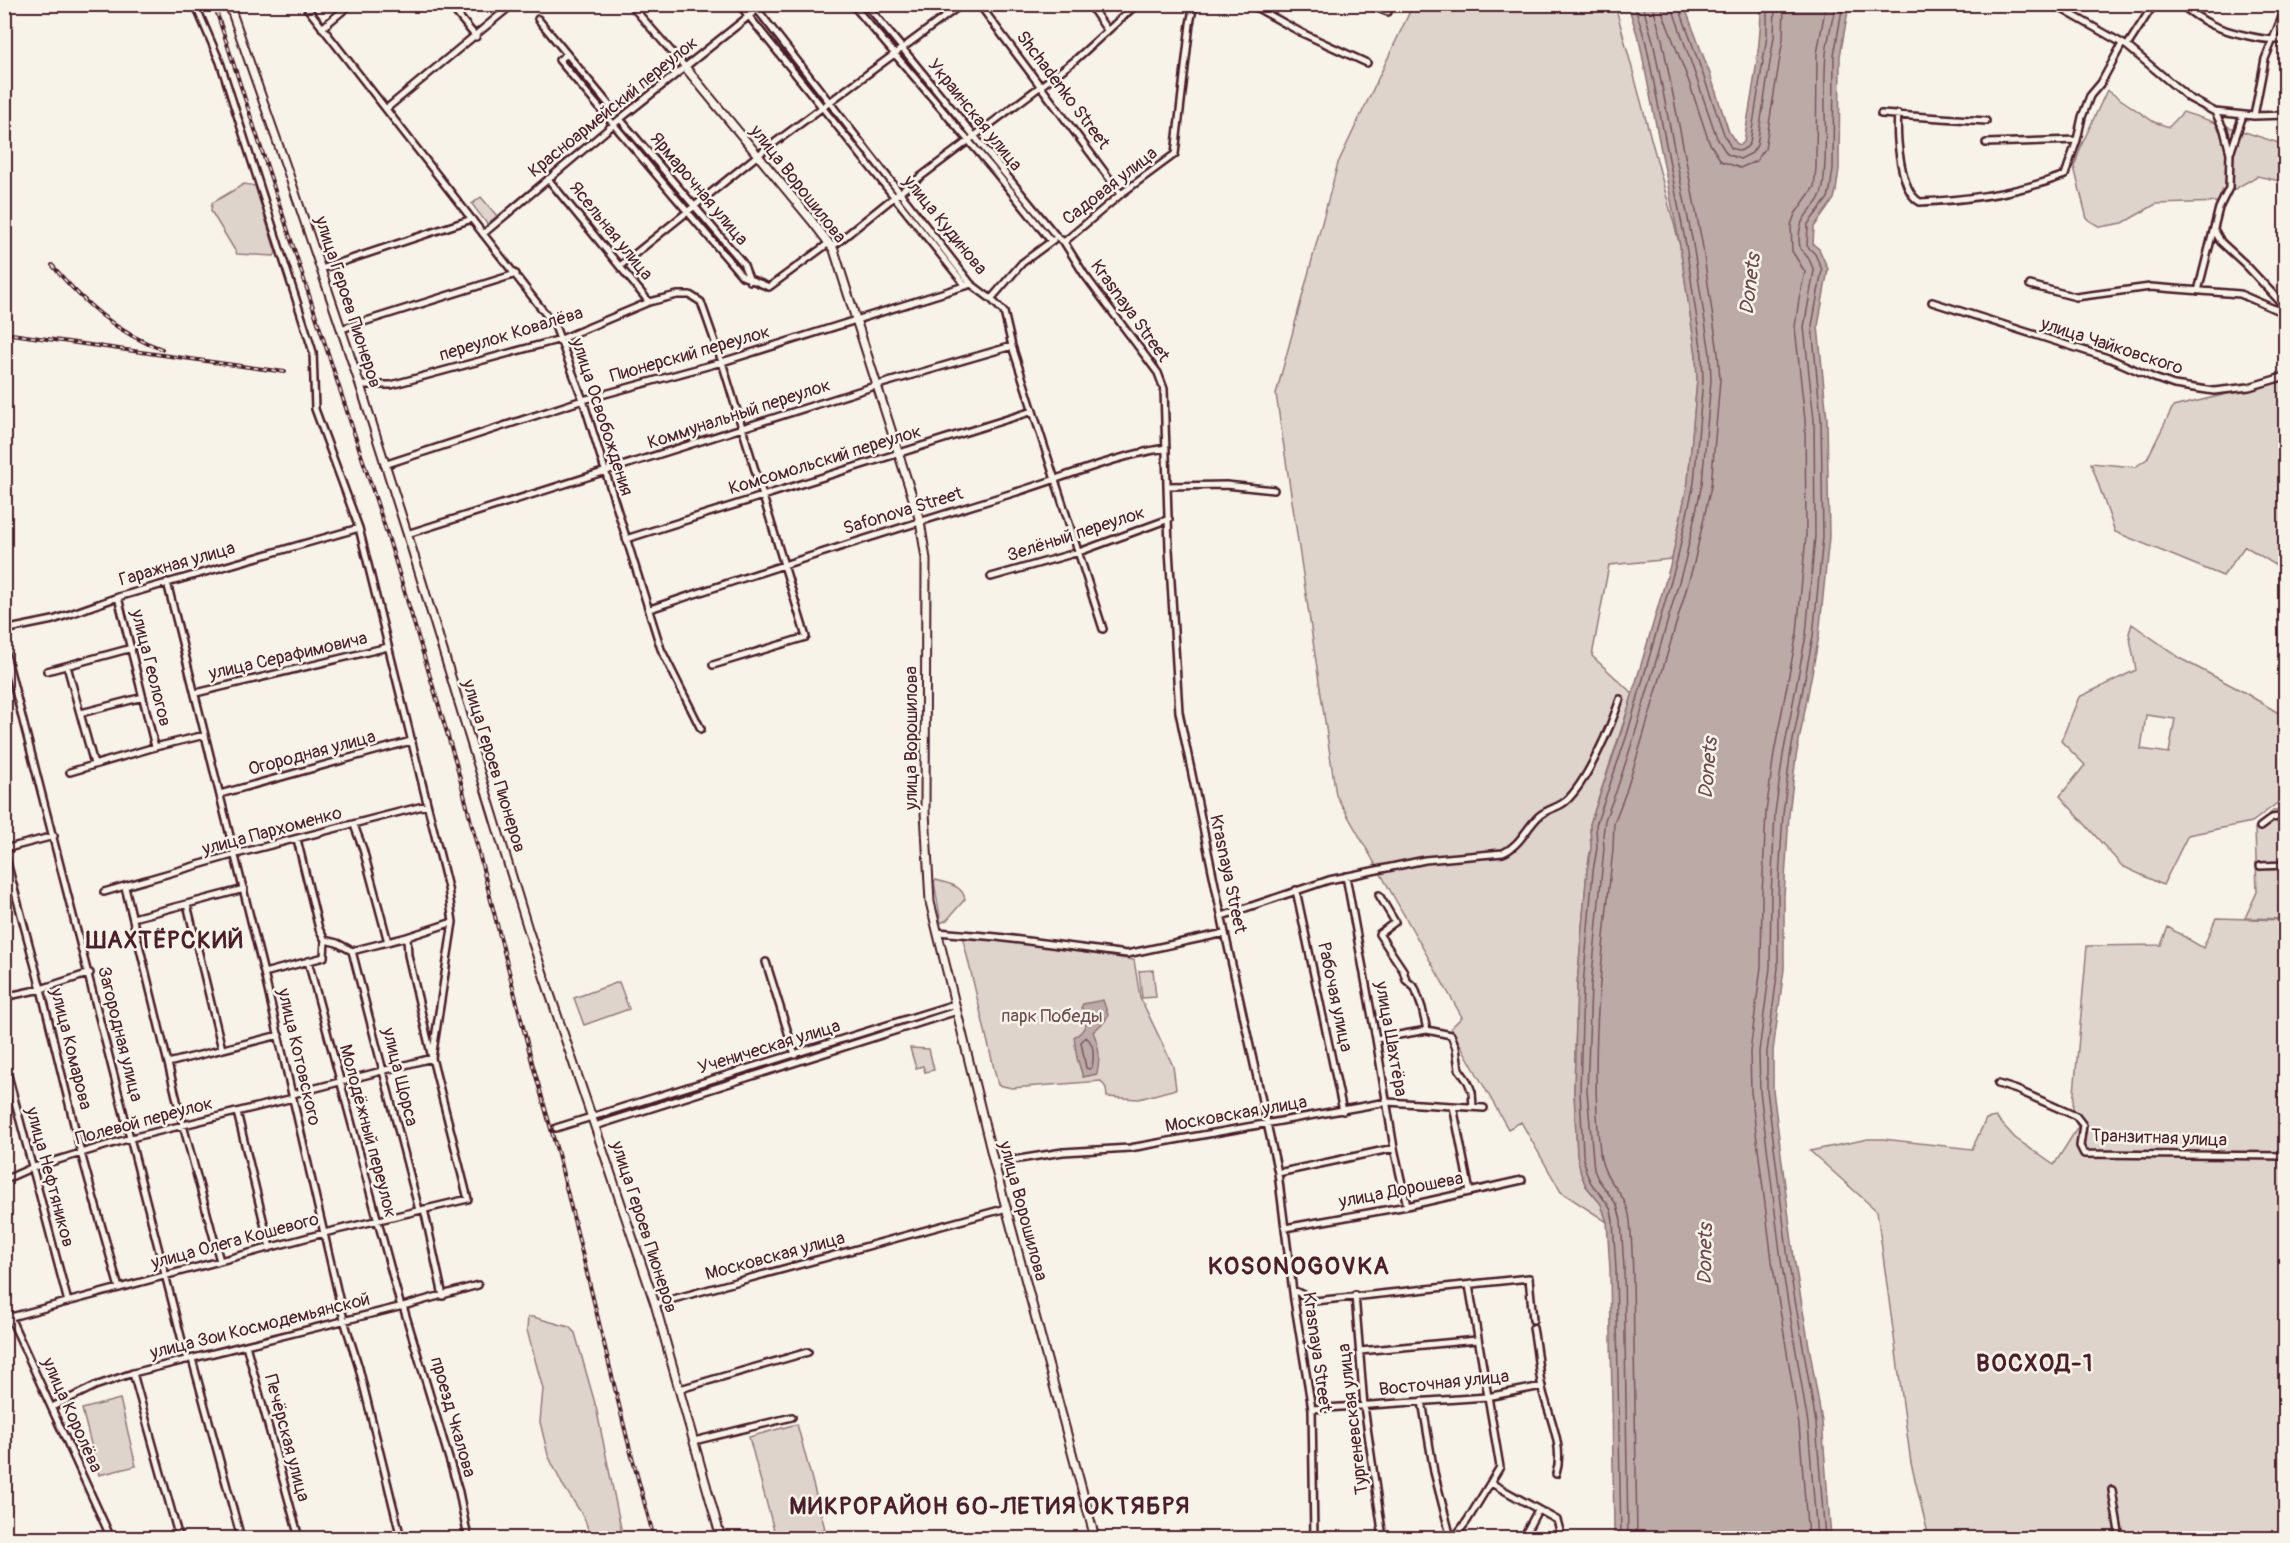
<svg xmlns="http://www.w3.org/2000/svg" width="2290" height="1543" viewBox="0 0 2290 1543" font-family="Pangolin,sans-serif">
<style>
.green{fill:#ded4cc;stroke:#947a7c;stroke-width:1.5;fill-rule:evenodd}
.water{fill:#bcaaa7;stroke:#8e7275;stroke-width:1.5}
.lines{fill:none;stroke-linecap:round;stroke-linejoin:round}
.shore{stroke:#78575d;stroke-width:1.5}
.minor-casing{stroke:#4a1f2b;stroke-width:10}
.major-casing{stroke:#4a1f2b;stroke-width:11}
.minor{stroke:#f7f3e8;stroke-width:5}
.major{stroke:#f7f3e8;stroke-width:7}
.rail-casing{stroke:#4a1f2b;stroke-width:4}
.rail{stroke:#f7f3e8;stroke-width:1.5;stroke-dasharray:4.5;stroke-linecap:butt}
.labels{text-anchor:middle;dominant-baseline:central;stroke-width:5;stroke-linejoin:round;paint-order:stroke}
.street-label{font-size:18px;fill:#4a1f2b;stroke:#f7f3e8}
.park-label{font-size:18px;fill:#6f4c53;stroke:#f7f3e8}
.water-label{font-size:20px;font-style:italic;fill:#6c4950;stroke:#f7f3e8}
.district-label{font-size:24px;font-weight:bold;letter-spacing:1.5px;fill:#4a1f2b;stroke:#f7f3e8}
</style>
<rect width="100%" height="100%" fill="#f7f3e8"/>
<filter id="ink" filterUnits="userSpaceOnUse"><feTurbulence type="fractalNoise" baseFrequency=".0167" numOctaves="2"/><feDisplacementMap in="SourceGraphic" scale="12" xChannelSelector="R" yChannelSelector="G"/><feConvolveMatrix kernelMatrix="1 2 1 2 8 2 1 2 1" color-interpolation-filters="sRGB"/></filter>
<g filter="url(#ink)">
<path class="green" d="M1413,5h202l65,241 16,109 1,25 -9,102 -16,77 -63,6 -17,91 41,38 -43,130 1,24 -4,22 -10,115 -3,106 3,64 4,19 5,12 15,18 6,18 -46,-30 -40,-70 -13,7 -57,-101 11,-11 -126,-222 -60,-401 62,-231z
M2107,90l47,32 15,5 14,-15 102,33v37l-28,-6 -29,17 -5,9 -67,2 -33,19 -23,4 -13,-8 -13,-52 8,-23z
M244,184l11,2 21,67 -2,3 -37,-2 -26,-43 1,-8z
M481,197l16,19 -10,8 -15,-20z
M2285,358v213l-40,-25 -22,30 -108,-44 -24,-69 44,4 12,-8 26,-52 104,-25z
M2132,624l51,36 59,31 43,26v71l-5,13 -28,21 -64,13 -25,50 -41,-19 -62,-70 25,-31 -24,-24 18,-44 57,-27 -7,-37zM2146,715l29,4 -6,34 -28,-4z
M2285,810v109l-40,-1 12,-26 -2,-64 18,-17z
M936,880c13,4 26,5 29,19l-18,21 -6,3 -7,-42z
M2216,918l69,2v618h-356l-18,-75 -34,-252 -67,-60 58,-12h15l89,10 14,-30 10,-2 19,21 39,27 24,-38 -6,-11 15,-170 74,-1 7,-18 35,21z
M962,935l172,25 6,37 33,69 3,23 -37,10 -32,-2 -1,-9 -5,-7 -89,7 -14,-3z
M1153,970l3,27 -14,1 -3,-27z
M619,982l10,27 -45,16 -10,-27z
M938,1012l-144,50 -189,57 -1,-1z
M910,1048l19,1 5,21 -9,2 -2,-6 -7,2z
M528,1317h5l36,10 6,6 21,74 27,131h-32l-7,-21 -22,-33 -14,-29 -8,-33 3,-33 -16,-59z
M120,1399l16,67 -37,9 -17,-66z
M797,1424l28,105 -35,9h-14l-27,-101z"/>
<path class="water" d="M1628,5h56l26,69 19,58 7,11 4,2 4,-3c7,-46 17,-91 17,-137h88l-9,51 -1,113 -3,22 -2,8 -20,28 -1,17 6,5 9,20 -10,57 9,93 2,118 -10,99 -23,121 -7,57 -5,82v73l-11,82v39l21,168 28,164 9,116h-216l-1,-7 -4,-262 -3,-47 -6,-18 -15,-18 -5,-12 -4,-19 -3,-64 3,-106 10,-115 4,-22 -1,-24 31,-91 51,-174 16,-77 9,-102 -1,-25 -16,-109 -40,-202z
M1103,1000l5,15 -3,6 -12,11c7,15 7,26 4,42l-14,3 -6,-19 -3,-21c11,-6 12,-12 13,-24l-6,-5 2,-4z"/>
<g class="lines">
<path class="shore" d="M1662,4l1,10 26,68 20,60 12,19 19,7 16,-7 9,-12 18,-110 1,-35
M1671,4l46,134 10,16 13,5 12,-6 5,-8 17,-108 1,-33
M1678,4l46,130 7,14 9,3 7,-4 3,-4 17,-107v-32
M1086,1037c9,7 8,20 6,30l-3,2 -3,-1 -5,-26z
M1621,1538l-5,-269 -3,-48 -2,-11 -5,-8 -15,-19 -5,-11 -3,-18 -3,-63 3,-105 10,-115 4,-23 -1,-23 31,-90 50,-175 17,-77 9,-103 -1,-26 -16,-109 -40,-202 -12,-39
M1628,1538l-4,-269 -3,-49 -4,-15 -19,-26 -4,-9 -7,-79 4,-105 13,-138 -1,-13 2,-15 12,-31 17,-52 51,-176 17,-77 9,-104 -1,-26 -17,-110 -40,-203 -11,-37
M1637,1538c-1,-64 -2,-130 -3,-195 -1,-40 0,-81 -4,-122 -3,-31 -27,-37 -30,-69 -11,-100 3,-203 13,-303l1,-26 12,-31 16,-52 52,-177 17,-77 9,-106 -2,-27 -16,-111 -40,-203 -10,-35
M1808,1538l-9,-113 -27,-164 -21,-169 -1,-40 11,-85 1,-72 4,-83 8,-59 23,-120 9,-97 -1,-116 -10,-93 4,-28 6,-27 -13,-21 -1,-26 4,-11 19,-27 2,-19 1,-114 9,-50
M1817,1538l-9,-114 -27,-164 -21,-169 -1,-39 11,-84 1,-73 4,-82 8,-58 23,-120 9,-99 -1,-116 -10,-93 10,-56 -5,-12 -9,-11c-6,-37 19,-36 23,-61 6,-44 -1,-89 3,-133 2,-17 6,-33 10,-50
M1825,1538l-9,-115 -28,-164 -21,-169v-38l11,-84v-72l5,-82 7,-58 23,-120 10,-99 -2,-118 -9,-93 10,-56 -7,-16 -8,-8 1,-22 20,-26 2,-8 3,-21 1,-113 9,-52"/>
<defs>
<path id="minor" d="M304,4l251,322 28,74 78,249 40,80
M449,4l27,33
M630,4l55,63
M739,4l227,282
M753,4l218,280 20,15 13,13 8,34 91,283
M852,4l145,170 54,67
M866,4l191,233 7,5
M979,4l142,190
M1089,4l18,26
M1250,4l52,29 65,30
M1366,4l22,8
M2053,4l74,42 62,52 26,14 39,4 32,-1
M2180,4c10,8 20,15 32,21 16,7 57,18 74,14
M538,19l72,87
M322,28l29,-24
M2127,46l27,-42
M567,54l-8,6 183,216 27,11 60,-44
M386,109l127,-105
M1881,114l105,7
M1898,114c-2,22 2,78 22,88 50,-2 98,-9 145,-27l12,-35 5,-23 8,-21 11,-13 21,-39
M2254,116l11,-57 21,-52
M620,119l123,144 7,18
M1986,143l91,-3
M2231,151l12,-36
M548,179l101,123
M2215,231l6,11 25,23 40,43
M483,234l137,-115 144,-115
M1064,242l20,32 74,99 6,16 5,160 10,163 46,221 53,240 16,127 18,109 2,129
M1064,242l57,-48 54,-40 15,-130 4,-20
M832,247l67,-54 175,-132 63,-57
M620,266l138,-111 204,-151
M321,269l151,-50
M2030,285l46,12 74,-10 90,7 46,20
M2198,291l21,-83 10,-20 1,-35 -6,-23 -9,-18
M991,299l31,-36 31,-23
M1932,302l179,57 43,19 20,7 40,6 35,-4 37,-11
M341,329l175,-55
M360,385h31l170,-46 88,-37 28,-7h13l11,7 21,60 84,275 -93,28
M384,465l199,-65 139,-38 249,-78
M1168,486l58,-1 48,5
M407,534l471,-149 134,-39
M626,539l407,-128
M991,577l88,-25 90,-33
M167,582l97,391 80,347 15,48 42,170
M118,597l37,150
M650,609c119,-40 239,-78 360,-115 51,-15 103,-38 156,-46
M4,630l49,-10 65,-23 241,-69
M4,647l183,713
M67,666l27,98
M47,671l85,-23
M196,693l192,-46
M81,713l62,-16
M70,772l85,-25 50,-12
M220,794l191,-53
M354,825l9,24 25,93
M2260,827l12,-9 14,-2
M297,839l22,90 6,11
M4,849l50,-13
M4,851l37,138 40,164 38,135
M2260,866l26,-1
M1346,876l30,163 18,109 13,58
M125,887l58,238 37,136
M1296,890l47,221
M104,892l132,-38 191,-49
M1379,895l16,27 -16,12 24,36 3,10 9,8 7,20 5,22 24,5 5,13 3,21 9,13 4,10 1,15
M187,904l35,145
M1222,916l107,-36 96,-20 78,-7c16,-7 23,-24 35,-36 8,-8 20,-9 28,-16 21,-19 45,-75 54,-102
M133,918l111,-29
M937,932l60,5 130,17 98,-21
M352,951l67,259
M308,961l93,346
M766,962l29,93
M264,973l60,-16 1,-17 12,3 15,8 55,-14 46,-15
M4,997l37,-8 49,-16
M1376,1039l51,-9
M4,1060l64,242
M168,1063l111,-28
M1998,1084l19,6 59,26 7,9 -3,21 4,8 202,2
M293,1094l139,-36 -24,-103 -1,-18
M1453,1106l17,86
M237,1112l33,136
M595,1126l362,-115
M556,1128l399,-124
M994,1163l69,-11 67,-4 257,-46 97,6
M1278,1173l116,-25
M4,1180l27,-12 100,-30 162,-40
M424,1209l19,87
M1285,1228l122,-22 115,-26
M1293,1290l22,11 214,-23 4,42
M1355,1295l9,111 19,132
M4,1304l107,234
M655,1304l352,-96
M403,1306l56,186 9,46
M11,1317l313,-84 144,-34 -36,-141 21,-136 -5,-34 -89,-360 -44,-119 -2,-57 -93,-290 -25,-58
M1533,1328c4,20 5,40 9,60 6,27 23,58 14,86
M246,1345l53,193
M1360,1351l117,-11
M192,1359l49,179
M133,1373l46,165
M680,1389l128,-37
M1422,1401l12,71 17,66
M52,1407l43,-21 38,-13 270,-67 75,-21
M1312,1409l175,-12 55,-11
M694,1441l98,-24
M1491,1483l66,37 5,18
M2112,1490l8,48
M1454,1538l13,-17 33,-54 -31,-182
M1523,1538l15,-28"/>
<path id="major" d="M229,4l59,168 72,213 48,151 120,393 127,375 66,234
M685,67l127,154 22,29 86,271 6,38 -1,253 5,90 64,261 101,375"/>
</defs>
<use href="#minor" class="minor-casing"/>
<use href="#major" class="major-casing"/>
<use href="#minor" class="minor"/>
<use href="#major" class="major"/>
<defs>
<path id="rail" d="M214,4l175,536 67,223 76,299 26,92 69,284 27,100
M52,265c30,36 65,69 110,84
M4,333l281,39"/>
</defs>
<use href="#rail" class="rail-casing"/>
<use href="#rail" class="rail"/>
</g>
</g>
<g class="labels">
<g class="street-label">
<text transform="translate(1063 90) rotate(53)">Shchadenko Street</text>
<text transform="translate(613 107) rotate(-39)">Красноармейский переулок</text>
<text transform="translate(975 115) rotate(51)">Украинская улица</text>
<text transform="translate(798 184) rotate(52)">улица Ворошилова</text>
<text transform="translate(1110 186) rotate(-38)">Садовая улица</text>
<text transform="translate(699 189) rotate(50)">Ярмарочная улица</text>
<text transform="translate(945 225) rotate(51)">улица Кудинова</text>
<text transform="translate(611 231) rotate(51)">Ясельная улица</text>
<text transform="translate(348 302) rotate(72)">улица Героев Пионеров</text>
<text transform="translate(1130 311) rotate(54)">Krasnaya Street</text>
<text transform="translate(511 334) rotate(-17)">переулок Ковалёва</text>
<text transform="translate(2112 346) rotate(18)">улица Чайковского</text>
<text transform="translate(690 354) rotate(-16)">Пионерский переулок</text>
<text transform="translate(739 414) rotate(-18)">Коммунальный переулок</text>
<text transform="translate(602 417) rotate(72)">улица Освобождения</text>
<text transform="translate(825 460) rotate(-17)">Комсомольский переулок</text>
<text transform="translate(903 511) rotate(-17)">Safonova Street</text>
<text transform="translate(1076 534) rotate(-18)">Зелёный переулок</text>
<text transform="translate(177 564) rotate(-16)">Гаражная улица</text>
<text transform="translate(288 656) rotate(-13)">улица Серафимовича</text>
<text transform="translate(151 668) rotate(76)">улица Геологов</text>
<text transform="translate(911 738) rotate(-90)">улица Ворошилова</text>
<text transform="translate(312 753) rotate(-15)">Огородная улица</text>
<text transform="translate(494 766) rotate(73)">улица Героев Пионеров</text>
<text transform="translate(272 831) rotate(-15)">улица Пархоменко</text>
<text transform="translate(1228 874) rotate(78)">Krasnaya Street</text>
<text transform="translate(1335 997) rotate(78)">Рабочая улица</text>
<text transform="translate(120 1034) rotate(76)">Загородная улица</text>
<text transform="translate(1391 1039) rotate(80)">улица Шахтёра</text>
<text transform="translate(769 1047) rotate(-17)">Ученическая улица</text>
<text transform="translate(71 1049) rotate(76)">улица Комарова</text>
<text transform="translate(299 1057) rotate(77)">улица Котовского</text>
<text transform="translate(400 1077) rotate(76)">улица Щорса</text>
<text transform="translate(1236 1114) rotate(-10)">Московская улица</text>
<text transform="translate(144 1121) rotate(-15)">Полевой переулок</text>
<text transform="translate(368 1131) rotate(75)">Молодёжный переулок</text>
<text transform="translate(2159 1138) rotate(2)">Транзитная улица</text>
<text transform="translate(50 1177) rotate(75)">улица Нефтяников</text>
<text transform="translate(1401 1190) rotate(-11)">улица Дорошева</text>
<text transform="translate(1023 1211) rotate(75)">улица Ворошилова</text>
<text transform="translate(644 1227) rotate(72)">улица Героев Пионеров</text>
<text transform="translate(235 1241) rotate(-15)">улица Олега Кошевого</text>
<text transform="translate(775 1256) rotate(-15)">Московская улица</text>
<text transform="translate(260 1326) rotate(-14)">улица Зои Космодемьянской</text>
<text transform="translate(1317 1352) rotate(82)">Krasnaya Street</text>
<text transform="translate(1444 1383) rotate(-6)">Восточная улица</text>
<text transform="translate(72 1415) rotate(66)">улица Королёва</text>
<text transform="translate(453 1417) rotate(74)">проезд Чкалова</text>
<text transform="translate(1353 1419) rotate(-97)">Тургеневская улица</text>
<text transform="translate(287 1438) rotate(75)">Печёрская улица</text>
</g>
<g class="park-label">
<text x="1052" y="1016">парк Победы</text>
</g>
<g class="water-label">
<text transform="translate(1750 284) rotate(-83)">Donets</text>
<text transform="translate(1708 768) rotate(-85)">Donets</text>
<text transform="translate(1705 1254) rotate(-89)">Donets</text>
</g>
<g class="district-label">
<text x="165" y="940">ШАХТЁРСКИЙ</text>
<text x="1299" y="1266">KOSONOGOVKA</text>
<text x="2035" y="1363">ВОСХОД-1</text>
<text x="990" y="1506">МИКРОРАЙОН 60-ЛЕТИЯ ОКТЯБРЯ</text>
</g>
</g>
<rect width="2290" height="1543" fill="none" stroke="#f7f3e8" stroke-width="24"/>
<rect x="12" y="12" width="2266" height="1519" fill="none" stroke="#4a1f2b" stroke-width="2" filter="url(#ink)"/>
</svg>
